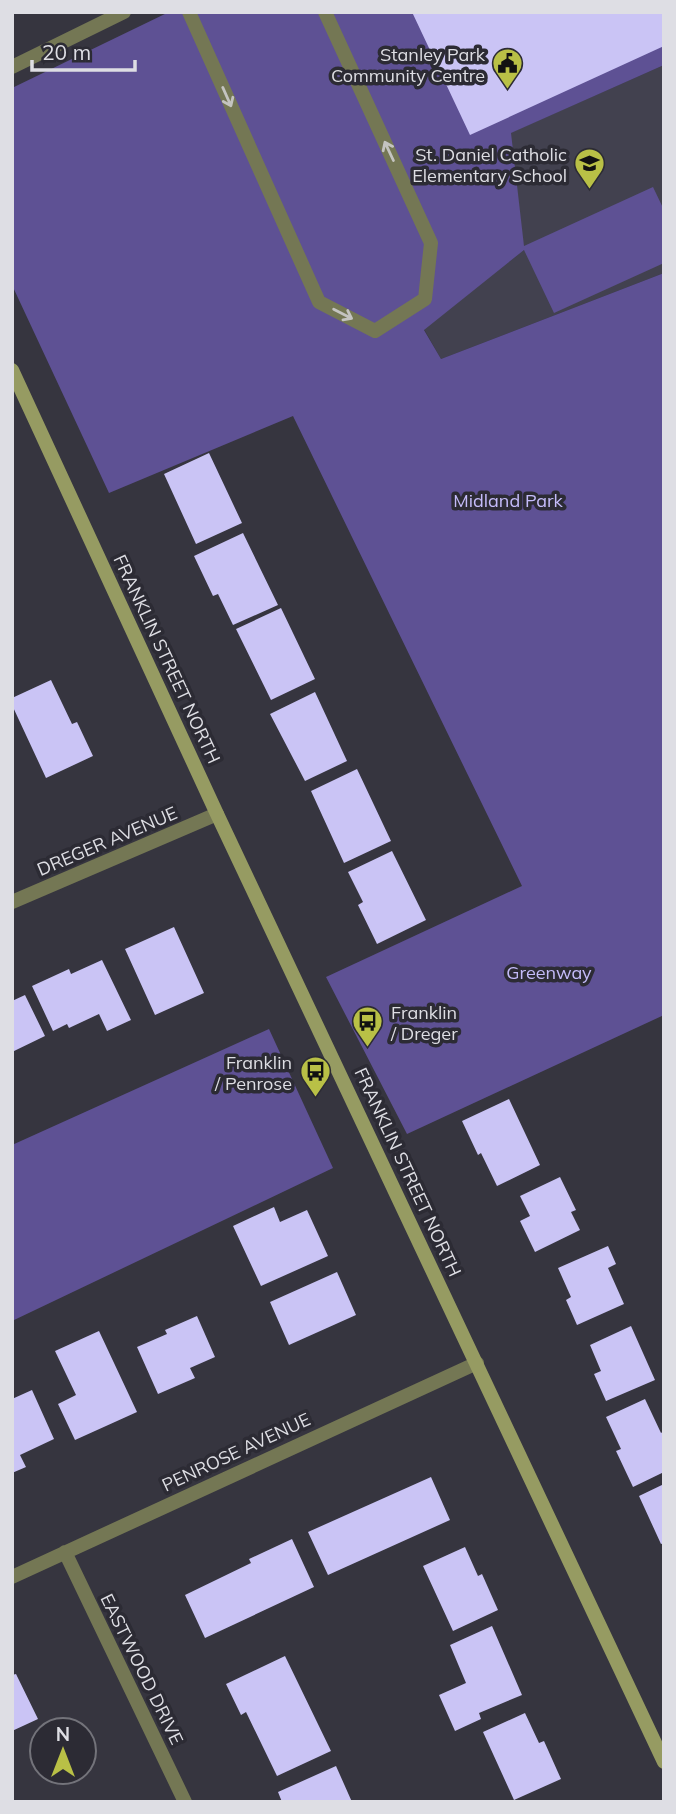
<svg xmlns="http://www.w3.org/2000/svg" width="676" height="1814" viewBox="0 0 676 1814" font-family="Mulish,sans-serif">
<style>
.built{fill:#42414f}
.green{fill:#5e5194}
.building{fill:#cac4f5}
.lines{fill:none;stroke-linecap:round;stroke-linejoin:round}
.lane{stroke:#747754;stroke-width:14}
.street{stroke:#747754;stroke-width:14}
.secondary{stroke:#969b62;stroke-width:14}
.oneway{stroke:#c4c4c0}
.labels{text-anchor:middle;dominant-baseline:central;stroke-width:7;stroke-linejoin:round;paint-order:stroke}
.poi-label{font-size:18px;fill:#dedee4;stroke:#2c2b34;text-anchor:end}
.park-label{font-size:18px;fill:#c5bcfa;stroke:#2c2b34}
.street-label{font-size:18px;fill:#dedee4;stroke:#2c2b34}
</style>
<rect width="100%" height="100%" fill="#36353f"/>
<path class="built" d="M664,65v208l-223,86 -17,-30 100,-79 -14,-117z"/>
<path class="green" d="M169,12h495v53l-153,68 13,113 129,-59 11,23v53l-110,50 -30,-63 -100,80 17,29 223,-86v742l-257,119 -81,-157 196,-91 -229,-470 -184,77 -97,-208v-197z
M269,1029l64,139 -321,153v-176z"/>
<path class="building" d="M412,12h252v34l-194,89z
M209,453l33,70 -46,21 -32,-70z
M243,533l35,72 -45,20 -15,-31 -5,2 -19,-40z
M281,608l34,71 -44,21 -35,-71z
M51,680l21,44 5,-2 16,34 -47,22 -34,-73v-7z
M315,692l32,69 -42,20 -35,-67z
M357,769l34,72 -47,22 -33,-72z
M392,851l34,69 -49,24 -19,-39 5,-3 -15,-30z
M174,927l30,66 -49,22 -30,-66z
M102,960l29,60 -24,11 -8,-17 -30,14 -2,-4 -14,7 -21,-45 37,-17 2,5z
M25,995l20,41 -33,16v-51z
M509,1099l31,66 -43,21 -16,-33 -3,2 -16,-34z
M560,1177l16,33 -5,2 9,18 -45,22 -15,-31 10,-5 -10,-20z
M274,1207l6,15 27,-12 21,46 -67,30 -28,-60z
M608,1246l8,18 -8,4 16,36 -47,21 -11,-25 5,-3 -13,-29z
M337,1272l19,43 -67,30 -19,-43z
M197,1316l18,41 -25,11 5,10 -37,16 -21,-47 30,-13 -2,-4z
M631,1326l24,54 -49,21 -12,-27 7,-3 -11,-26z
M99,1331l38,81 -62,28 -17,-36 18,-9 -21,-44z
M32,1390l22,49 -34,16 6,12 -14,6v-74z
M645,1399l16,34 3,-2v41l-31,15 -17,-36 5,-2 -15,-32z
M431,1477l19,43 -122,55 -20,-43z
M664,1484v59l-3,1 -22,-48z
M292,1539l22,48 -109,51 -20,-43 66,-32 -2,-4z
M465,1547l13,29 4,-2 16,36 -45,21 -30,-65z
M492,1626l30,69 -43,18 2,6 -26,12 -16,-36 27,-12 -16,-38z
M285,1656l46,95 -54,25 -31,-64 -5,3 -15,-31z
M16,1674l22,45 -26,12v-56z
M525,1713l14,30 5,-2 17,38 -47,21 -31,-68z
M336,1766l16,36h-70l-4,-10z"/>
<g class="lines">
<path class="lane" d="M189,12l130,290 56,29 50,-32 6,-56 -106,-231
M12,67l112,-55"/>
<path class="street" d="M12,902l205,-88
M65,1552l120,250
M12,1577l465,-214"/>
<path class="secondary" d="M12,370l205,444 447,948"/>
</g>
<defs><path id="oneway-shaft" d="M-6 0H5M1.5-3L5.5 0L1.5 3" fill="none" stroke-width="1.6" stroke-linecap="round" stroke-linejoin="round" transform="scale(1.75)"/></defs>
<g class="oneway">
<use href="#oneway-shaft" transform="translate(227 97) rotate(66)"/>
<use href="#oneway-shaft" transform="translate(389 151) rotate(-115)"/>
<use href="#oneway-shaft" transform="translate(343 314) rotate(27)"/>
</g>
<defs>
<symbol id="civic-pin" viewBox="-11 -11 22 30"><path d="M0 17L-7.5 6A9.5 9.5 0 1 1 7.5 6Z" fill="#b9c046" stroke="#2c2b34"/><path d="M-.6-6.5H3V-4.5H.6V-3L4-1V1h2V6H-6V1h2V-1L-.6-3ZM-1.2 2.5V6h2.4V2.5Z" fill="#111"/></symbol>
<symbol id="school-pin" viewBox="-11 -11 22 30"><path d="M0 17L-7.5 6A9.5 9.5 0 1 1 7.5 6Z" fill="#b9c046" stroke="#2c2b34"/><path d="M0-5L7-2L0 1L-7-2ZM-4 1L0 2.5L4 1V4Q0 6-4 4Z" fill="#111"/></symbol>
<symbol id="bus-pin" viewBox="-11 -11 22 30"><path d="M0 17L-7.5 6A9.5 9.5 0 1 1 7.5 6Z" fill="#b9c046" stroke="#2c2b34"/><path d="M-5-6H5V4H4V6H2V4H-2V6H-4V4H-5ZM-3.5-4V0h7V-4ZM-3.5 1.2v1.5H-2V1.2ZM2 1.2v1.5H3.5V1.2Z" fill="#111"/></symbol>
</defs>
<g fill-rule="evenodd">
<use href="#civic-pin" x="490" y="46" width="35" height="47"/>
<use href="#school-pin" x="572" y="146" width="35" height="47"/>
<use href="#bus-pin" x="350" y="1004" width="35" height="47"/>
<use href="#bus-pin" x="298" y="1054" width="35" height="47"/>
</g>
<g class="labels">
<g class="poi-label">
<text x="485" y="54">Stanley Park<tspan x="485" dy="21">Community Centre</tspan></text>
<text x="567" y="154">St. Daniel Catholic<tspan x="567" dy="21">Elementary School</tspan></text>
<text x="391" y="1012" text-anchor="start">Franklin<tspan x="391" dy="21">/ Dreger</tspan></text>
<text x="292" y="1062">Franklin<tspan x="292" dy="21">/ Penrose</tspan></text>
</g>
<g class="park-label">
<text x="508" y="500">Midland Park</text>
<text x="549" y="972">Greenway</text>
</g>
<g class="street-label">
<text transform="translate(167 659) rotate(65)">FRANKLIN STREET NORTH</text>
<text transform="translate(107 841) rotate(-23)">DREGER AVENUE</text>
<text transform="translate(408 1172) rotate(65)">FRANKLIN STREET NORTH</text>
<text transform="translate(236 1452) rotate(-25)">PENROSE AVENUE</text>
<text transform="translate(142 1669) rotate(64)">EASTWOOD DRIVE</text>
</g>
</g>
<rect width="676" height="1814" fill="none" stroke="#dedee4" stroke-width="28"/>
<g transform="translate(63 1751)"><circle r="33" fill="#2c2b34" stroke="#73737a" stroke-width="2"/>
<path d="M0-5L12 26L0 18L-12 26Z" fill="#b9c046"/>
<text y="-10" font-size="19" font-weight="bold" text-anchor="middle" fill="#dedee4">N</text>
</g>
<path d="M32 60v10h103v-10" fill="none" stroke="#dedee4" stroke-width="3.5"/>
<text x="42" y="60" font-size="21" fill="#dedee4" stroke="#2c2b34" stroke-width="5" paint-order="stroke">20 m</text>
</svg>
